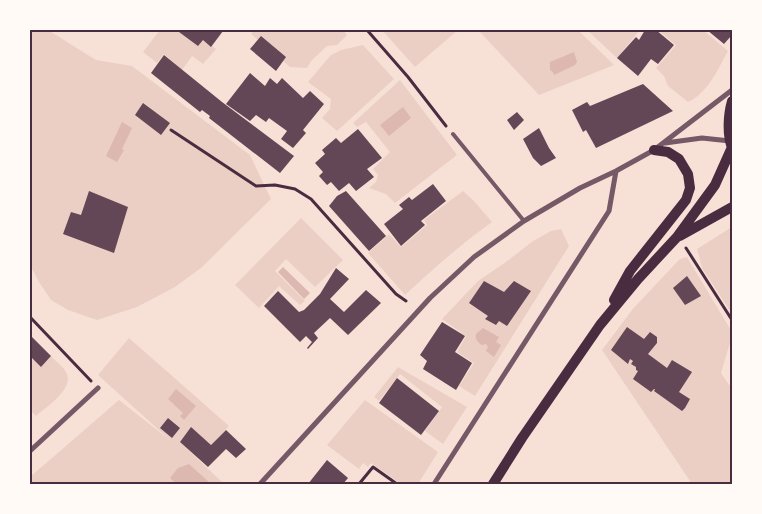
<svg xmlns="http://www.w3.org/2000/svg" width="762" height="514" viewBox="0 0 762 514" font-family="'Nunito Sans',sans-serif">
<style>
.green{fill:#ebcfc5}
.water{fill:#dcb8b0}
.building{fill:#644757}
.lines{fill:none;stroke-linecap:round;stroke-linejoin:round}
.path{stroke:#4a2c40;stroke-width:3}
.service{stroke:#755966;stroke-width:4}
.minor{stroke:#755966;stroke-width:5}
.secondary{stroke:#4a2c40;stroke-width:10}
.neatline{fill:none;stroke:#4a2c40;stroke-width:2}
</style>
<rect width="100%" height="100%" fill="#f7e1d7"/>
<path class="green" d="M30,30h8l2,1 1,-1h7l48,30 36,6 118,89 21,44 -70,69 -26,19 -38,20 -40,13 -29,-10 -17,-10 -12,-18 -9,-17z
M160,30h31l25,19 -13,15 -11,-8 -10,14 -18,-16 -7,9 -14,-11z
M254,30h89l4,5 -10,10 -10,1 -16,15 -4,7 -17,-1 -39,-33z
M382,30h76l-43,37z
M478,30h100l36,35 -75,30z
M587,30h53l-23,28z
M658,30h45l25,21c-10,18 -20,42 -40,51l-20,-16 -4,-10 -8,-8 20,-23z
M363,45l31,34 -57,52 -15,-13 8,-9 1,-10 -23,-17 23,-27 10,-5z
M400,80l57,75 -62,48 -9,-9 -17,-6 7,-6 2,-7 -5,-6 17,-17 -24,-30 -9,5 -4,-4z
M463,191l11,10 18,21c-31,22 -59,47 -87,73l-37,-42 21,-19 12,13 26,-22 -3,-5z
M301,218l42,42 -28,27 -29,-28 -11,12 30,30 -5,4 -21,-19 -20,22 -24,-23z
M732,227v87l-30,-46 -5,-19z
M561,229l8,17 -94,150 -16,-10 15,-23 -17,-11 9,-16 -24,-17 36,-38 28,-19 27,-21 18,-10z
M687,257l45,75v4l-11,37 11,16v95h-40l-90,-134 30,-40 26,-28 22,-23z
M129,338l100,88 -18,19 -20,-17 -11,14 44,42h-194v-7l89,-77 52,41 -73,-66z
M30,356l11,11 10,-11c5,6 13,11 16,18 6,16 -21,33 -31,42l-6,-6z
M398,367l69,40 -24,37 -18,-13 17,-24 -42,-33 -21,27 -5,-4z
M365,400l73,52 -20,32h-17l-30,-21 -3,4 -5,-4 -4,6 -32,-24z"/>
<path class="water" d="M574,52l3,10 -2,3 -21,10 -1,-3 -3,-2v-8z
M403,107l8,11 -22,18 -9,-11z
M122,122l10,6 -10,21 2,1 -7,12 -11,-6z
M283,267l27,26 -6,6 -26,-27z
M483,328l16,9 -3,5 5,3 -7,12 -8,-6 2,-4 -2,-3 -4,1c-4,-3 -7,-5 -6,-11z
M176,389l20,17 -12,14 -4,-4 3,-3 -15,-14z
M189,464l21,19v1c-11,0 -23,-2 -34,0l-6,-6 8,-10z"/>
<path class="building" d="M181,30h40l2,1 -12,16 -8,-7 -5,6 -19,-14z
M645,30h11l18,15 -16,19 -7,-5 -13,17 -21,-18 19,-21 3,3z
M707,30h25v5l-8,9z
M261,36l25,21 -10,14 -26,-22z
M164,55l58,47 72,54 -14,17 -71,-55 1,-2 -8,-6 -2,2 -49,-39z
M250,73l15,13 5,-8 7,6 5,-6 21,20 7,-7 14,13 -21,26 3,3 -13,15 -12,-9 6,-8 -18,-13 -3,4 -10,-7 -6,6 -24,-17z
M643,84l30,27 -77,37 -10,-18 -3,2 -11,-22 15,-8 3,4z
M143,103l27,20 -9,12 -26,-20z
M517,112l7,8 -10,10 -7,-10z
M539,128l10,20 7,10 -15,8 -8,-8 -10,-19z
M358,129l24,29 -15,11 7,8 -18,14 -7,-8 -10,8 -8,-9 -4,3 -8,-9 4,-4 -8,-9 10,-9 -3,-4 14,-12 5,5z
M433,184l13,17 -25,20 4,4 -24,21 -17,-22 19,-15 -4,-4 10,-8 3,3z
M89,191l39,16 -14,46 -51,-19 8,-22 10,3z
M346,191l40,45 -17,15 -40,-45 8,-10z
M336,268l13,11 -19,20 14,13 22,-22 15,13 -33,32 -18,-17 -16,15 4,5 -10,11 -1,-1 5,-6 -6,-6 -6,6 -36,-36 14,-15 21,21 5,-2 16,-16z
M687,276l14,20 -16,9 -12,-17z
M484,281l20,11 10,-11 17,10 -24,35 -8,-5 -3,4 -11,-6 3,-3 -19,-13z
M442,322l23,14 -10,16 17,11 -16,27 -33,-21 4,-8 -7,-6z
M627,327l17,12 6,-7 7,5v6l-9,11 19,14 5,-8 20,12 -13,20 11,7 -5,9 -3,3 -28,-20 1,-2h-1l-3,3 -18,-13 5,-8 -2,-1v-3l-5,-3 2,-3 -3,-2 -2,5 -17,-14z
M30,335l21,21 -10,11 -11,-11z
M397,378l42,33 -18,24 -42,-32z
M168,418l12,10 -8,10 -12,-10z
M191,427l20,18 15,-15 20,19 -10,9 -10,-9 -18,18 -28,-25z
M327,460l21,18 -5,6h-35z"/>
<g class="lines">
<path class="path" d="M367,30l41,47 38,49
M171,130l85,56 19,-1 20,4 16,10 85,95 10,7
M686,248l46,72
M30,317l61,64
M359,484l14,-17 24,17"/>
<path class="service" d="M453,134l71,87"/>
<path class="minor" d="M665,143l37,-5 28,3
M30,451l68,-63
M260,484l170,-186 44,-41 50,-36 56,-33 36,-17 38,-21 78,-60
M434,484l175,-273 7,-40"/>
<path class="secondary" d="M732,101c-4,14 -5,33 0,47
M680,236l52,-29
M614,300l16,-29 56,-71 4,-12 -2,-14 -9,-15 -11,-7 -14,-2
M493,484l29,-46 78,-113 38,-46 39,-42 38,-52 17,-38"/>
</g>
<rect width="762" height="514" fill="none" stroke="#fffaf5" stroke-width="62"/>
<rect x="31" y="31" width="700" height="452" class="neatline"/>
</svg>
